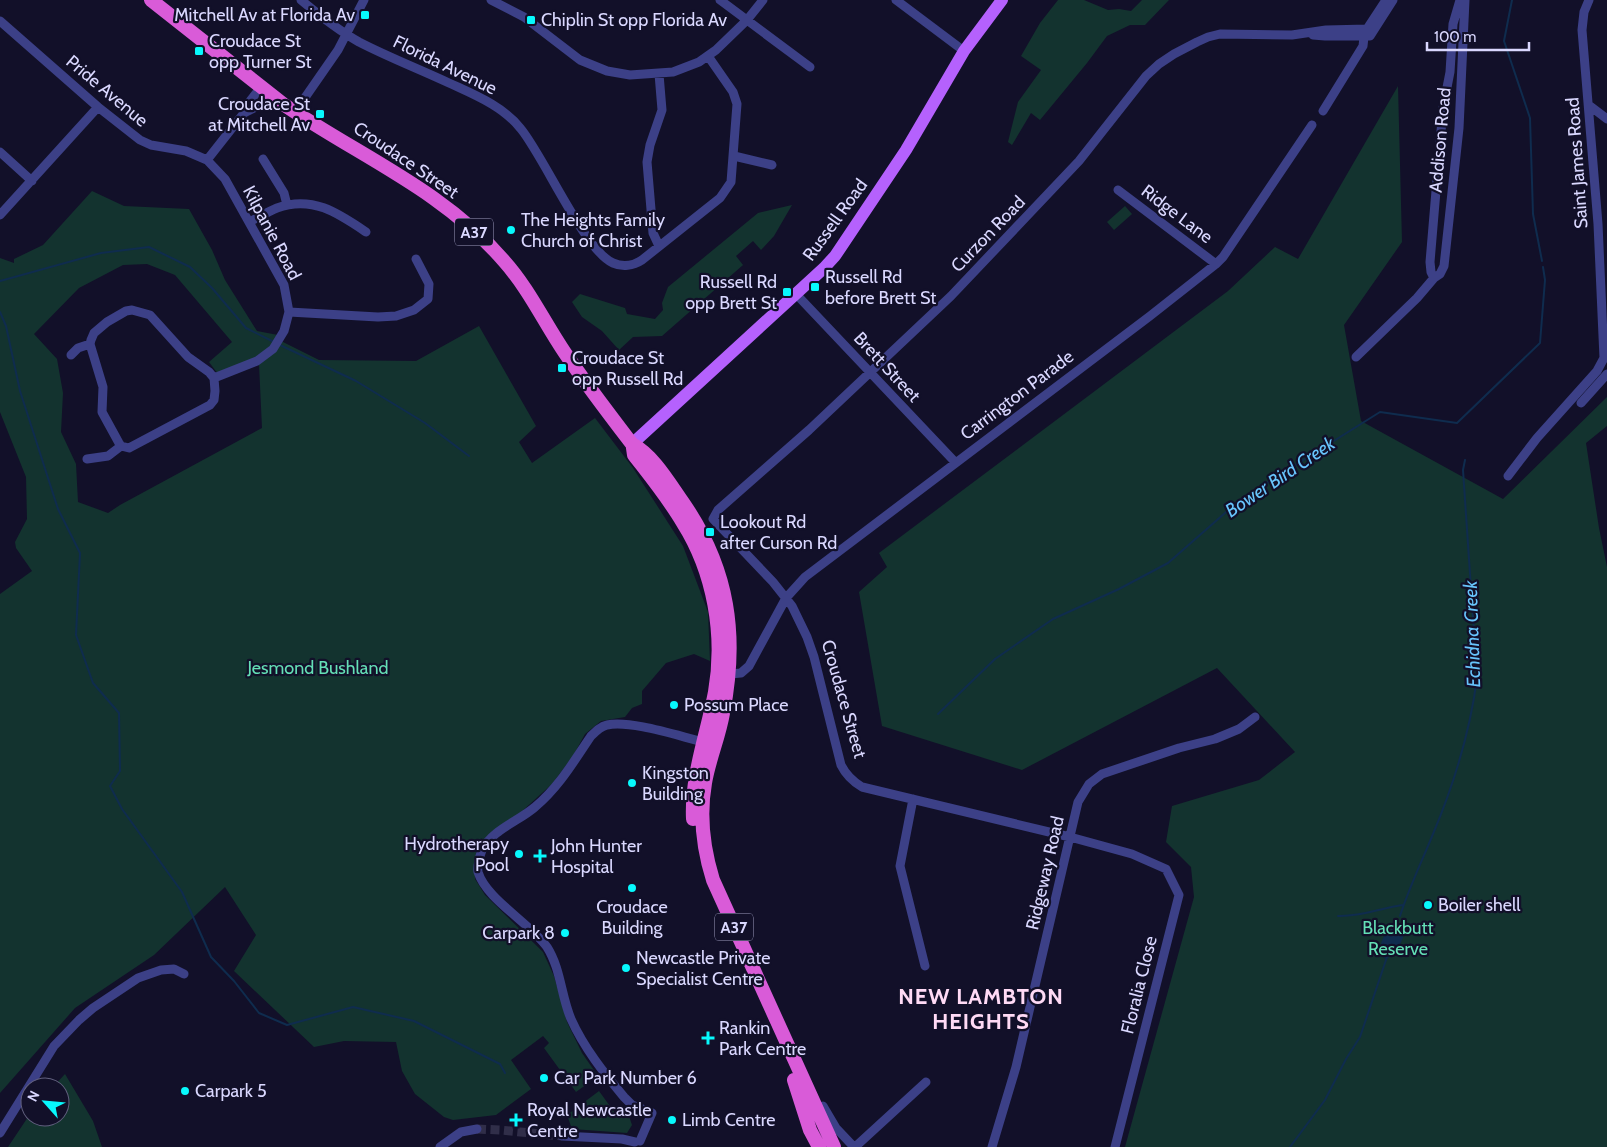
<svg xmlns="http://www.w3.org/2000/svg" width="1607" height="1147" viewBox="0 0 1607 1147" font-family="Cabin,sans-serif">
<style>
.green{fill:#13332f}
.water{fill:#0f2c4e}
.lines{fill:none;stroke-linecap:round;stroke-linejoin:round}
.stream{stroke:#0f2c4e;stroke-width:2}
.minor-tunnel{stroke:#302e49;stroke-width:9;stroke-dasharray:9 4.5;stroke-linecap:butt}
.minor{stroke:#3c4087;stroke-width:9}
.primary{stroke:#b561fd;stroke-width:12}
.trunk{stroke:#d95bd8;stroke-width:14}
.poi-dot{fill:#07f9fd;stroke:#121029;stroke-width:2}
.labels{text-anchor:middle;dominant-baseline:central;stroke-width:4.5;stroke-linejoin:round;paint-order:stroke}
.shield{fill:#121029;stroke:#9e9cbf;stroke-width:1}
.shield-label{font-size:16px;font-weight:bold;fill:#dad8ff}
.poi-label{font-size:18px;fill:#dad8ff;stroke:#121029;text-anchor:start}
.street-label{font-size:18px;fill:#dad8ff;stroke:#121029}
.park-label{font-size:18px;fill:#64dfb6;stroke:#121029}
.water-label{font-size:19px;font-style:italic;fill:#68c5fd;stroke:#121029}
.district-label{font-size:22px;font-weight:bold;letter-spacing:1px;fill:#ffdaf5;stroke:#121029}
</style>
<rect width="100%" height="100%" fill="#121029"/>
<path class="green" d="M1058,0h26l24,10 11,-1 12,2 11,-11h27l-24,25h-15l-23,11 -20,27 -47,57 -9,-7 -19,32 -4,-3 10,-40 23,-32 -20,-14 19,-33z
M1398,86l4,156 -58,83 17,96 142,78 104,-102v29l-21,17 13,85 8,39v580h-482l69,-250 -3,-30 -25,-25 6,-36 87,-26 36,-28 -78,-84 -195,102 -140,-44 -23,-134 28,-25 -8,-14 349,-262 47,-44 23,12z
M92,191l32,15 65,3 23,41 13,30 32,51 21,4 -11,16 -11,7 -38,16 -9,-12 23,-20 -57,-67 -28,-11 -24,1 -44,23 -45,46 23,25 6,34 -2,39 15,32 2,38 30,11 12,-8 142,-77 -3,-64 22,-23 38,19 97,1 63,-35 57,100 -17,16 13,21 63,-45 38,50 50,78 25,66 2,49 -16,-7 -28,9 -24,28v13l-10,4 -7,9 -24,4 -16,13 -12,22 -21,28 -32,29 -35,25 -9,15 -1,26 10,16 58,57 11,24 13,46 15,31 16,23 -22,16 -32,-44 5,-5 -6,-7 -32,24 20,29 -35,26 -43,5 -9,-3 -29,-23 -13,-23 -6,-29 -52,-1 -30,6 -80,-76 22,-36 -31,-48 -71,68 -79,53 -75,85v-499l32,-23 -16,-23 -1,-6 12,-23 -1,-42 -26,-65v-154l14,5v-4l29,-14z
M792,205l-18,31 -13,14 -8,-9 -17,15 7,9 -81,71 -29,1 -14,13 -17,-19 -20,-14 -10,-15 8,-8 45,14 2,6 28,5 8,-9 -1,-7 6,-16 90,-74z
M1125,206l7,8 -18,16 -7,-8z
M65,1074l28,47 9,26h-94l22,-33v3h30v-30h-7z
M599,1091l16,22 14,3 3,9 -5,8 -55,-4 -5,-14z"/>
<path class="water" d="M1397,927l8,2c-2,13 -8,24 -19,30l-6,-4c0,-14 3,-23 17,-28z"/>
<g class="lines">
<path class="stream" d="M1512,0l-8,41 26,77 3,96 9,47
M0,281l101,-28 48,-6 41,20 22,21 34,40 28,14
M0,312l6,14 14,65 38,118 22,44 -4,82 17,48 26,30 1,58 -10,15 12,23 60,83 29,65 23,24 25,32 28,12 66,-18 61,14 86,43 5,9
M280,345l76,36 69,42 44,33
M938,714l57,-55 58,-40 66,-30 49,-26 73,-64 139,-87 77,11 83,-80 5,-63 -2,-13
M1338,916c23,1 43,-8 65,-11
M1400,916c9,-28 22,-55 33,-82 21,-50 37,-102 44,-156l-14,-208 2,-10
M1290,1147l35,-47 21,-41 14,-22 27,-80"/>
<path class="minor-tunnel" d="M477,1129l23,1 62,6"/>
<path class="minor" d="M301,0c18,15 37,30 58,42 29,15 60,27 90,41 26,12 54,23 72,46 23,28 64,122 92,134 9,4 20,3 29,-3l78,-62 11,-16 6,-78 -4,-12 -25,-36
M491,0l33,17 56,43 27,11 23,4 43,-3 26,-10 17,-12 31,-30 16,-20
M720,0l90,67
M896,0l68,51
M0,21l98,86 42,33 11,5 35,6 21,9 37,-47 3,-8 14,-18
M1313,35l12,1h45l23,-36
M1590,106l17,13
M1323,111l40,-65 1,-9
M295,112l43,-62 26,-50
M244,113l16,-8 22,-1
M0,152l32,29
M734,156l38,9
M263,159l21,34 3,12
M207,160l18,19 59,106 5,27 -5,19 -11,18 -16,12 -43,17
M1118,190l98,74
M0,215l98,-108
M249,222c9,-4 18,-10 28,-14 35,-13 61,5 89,24
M659,246l-6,-13 -6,-71 3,-17 12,-35 -3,-36
M1434,278l-3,-6 -1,-10 13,-154 7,-36 3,-48 7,-24
M796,294l159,168
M132,310l18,5 38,42 21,15 5,6 1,13 -1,9 -4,5 -81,43 -8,-2 -2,-3 -17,-31 1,-25 -13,-43 1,-4 3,-7 13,-11 19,-11z
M289,312l89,5 18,-1 18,-6 14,-11 1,-15 -13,-25
M71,355l7,-7 12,-4
M1356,357l61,-59 17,-20 6,-4 4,-8 15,-138 6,-128
M1581,403l26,-29
M87,459l21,-3 13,-10
M1508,476l29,-38 60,-67 7,-13 -6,-134 -16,-194 2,-18 5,-12
M730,674l11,-1 8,-7 37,-68 19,-21 345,-261 66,-52 7,-7 89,-132
M913,799l-13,67 25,100
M823,1106l13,22 18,19
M0,1133l54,-87 25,-26 14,-12 45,-30 23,-8 13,-1 10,5
M562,1136l60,3 13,3
M640,1141l12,-28 -20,-8 -8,-8c-20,-24 -40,-49 -53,-78 -10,-23 -10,-50 -24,-72 -17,-24 -61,-48 -69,-75 -1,-5 2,-17 4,-22 10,-20 37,-29 53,-43 24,-20 39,-46 56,-71 5,-5 10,-10 16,-11 25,-5 74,12 101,18
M440,1147l21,-15 16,-3
M855,1147l71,-65
M992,1147l24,-80 62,-265 11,-18 13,-10 77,-26 36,-9 24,-10 16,-12
M1115,1147l64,-252 -13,-26 -34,-15 -62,-17 -208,-50c-10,-6 -16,-12 -21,-22l-27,-108 -7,-20 -15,-31 -19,-24 -60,-63 5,-9 91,-80 142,-134 128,-135 67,-85 13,-12 15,-10 23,-12 11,-5 12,-3 72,1 34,-5 41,-1 19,-29"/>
<path class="primary" d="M632,444l192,-176 11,-12 71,-106 58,-99 38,-51"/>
<path class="trunk" d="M151,0l132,104c76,52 160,86 221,157 25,28 40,61 61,92 21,31 44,61 67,91 22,12 37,39 52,60 45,66 54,132 39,209 -4,24 -14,46 -18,70 -6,34 -2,65 8,97l121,267
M633,448l1,7c17,22 35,44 49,68 31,49 42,112 32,169 -8,43 -24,83 -22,127
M794,1080l16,50 9,17"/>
</g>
<g class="poi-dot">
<rect x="360" y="10" width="10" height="10" rx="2.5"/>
<rect x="526" y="15" width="10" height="10" rx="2.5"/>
<rect x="194" y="46" width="10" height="10" rx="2.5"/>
<rect x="315" y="109" width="10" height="10" rx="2.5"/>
<circle cx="511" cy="230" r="5"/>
<rect x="810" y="282" width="10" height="10" rx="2.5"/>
<rect x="782" y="287" width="10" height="10" rx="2.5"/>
<rect x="557" y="363" width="10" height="10" rx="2.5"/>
<rect x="705" y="527" width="10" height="10" rx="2.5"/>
<circle cx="674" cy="705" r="5"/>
<circle cx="632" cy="783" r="5"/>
<circle cx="519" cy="854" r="5"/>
<path d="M537.5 848.5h5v5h5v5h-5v5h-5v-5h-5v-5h5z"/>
<circle cx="632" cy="888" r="5"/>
<circle cx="1428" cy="905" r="5"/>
<circle cx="565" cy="933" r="5"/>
<circle cx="626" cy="968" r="5"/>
<path d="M705.5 1030.5h5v5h5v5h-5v5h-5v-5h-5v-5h5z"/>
<circle cx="544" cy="1078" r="5"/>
<circle cx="185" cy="1091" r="5"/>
<path d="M513.5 1112.5h5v5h5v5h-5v5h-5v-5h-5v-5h5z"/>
<circle cx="672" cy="1120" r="5"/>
</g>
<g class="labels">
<g class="shield">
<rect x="455" y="218.5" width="38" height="27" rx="4"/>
<rect x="715" y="913.5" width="38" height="27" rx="4"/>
</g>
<g class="shield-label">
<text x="474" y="232">A37</text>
<text x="734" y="927">A37</text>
</g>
<g class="poi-label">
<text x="355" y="15" text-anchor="end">Mitchell Av at Florida Av</text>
<text x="541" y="20">Chiplin St opp Florida Av</text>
<text x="209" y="41">Croudace St<tspan x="209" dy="21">opp Turner St</tspan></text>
<text x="310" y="104" text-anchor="end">Croudace St<tspan x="310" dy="21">at Mitchell Av</tspan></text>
<text x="521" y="220">The Heights Family<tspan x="521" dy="21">Church of Christ</tspan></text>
<text x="825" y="277">Russell Rd<tspan x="825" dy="21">before Brett St</tspan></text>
<text x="777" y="282" text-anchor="end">Russell Rd<tspan x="777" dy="21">opp Brett St</tspan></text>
<text x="572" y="358">Croudace St<tspan x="572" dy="21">opp Russell Rd</tspan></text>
<text x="720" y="522">Lookout Rd<tspan x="720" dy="21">after Curson Rd</tspan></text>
<text x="684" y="705">Possum Place</text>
<text x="642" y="773">Kingston<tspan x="642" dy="21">Building</tspan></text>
<text x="509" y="844" text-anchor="end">Hydrotherapy<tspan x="509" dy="21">Pool</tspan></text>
<text x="551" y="846">John Hunter<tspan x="551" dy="21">Hospital</tspan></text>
<text x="1438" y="905">Boiler shell</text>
<text x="632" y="907" text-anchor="middle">Croudace<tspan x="632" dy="21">Building</tspan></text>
<text x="555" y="933" text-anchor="end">Carpark 8</text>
<text x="636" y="958">Newcastle Private<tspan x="636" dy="21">Specialist Centre</tspan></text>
<text x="719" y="1028">Rankin<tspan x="719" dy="21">Park Centre</tspan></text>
<text x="554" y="1078">Car Park Number 6</text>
<text x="195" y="1091">Carpark 5</text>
<text x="527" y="1110">Royal Newcastle<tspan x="527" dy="21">Centre</tspan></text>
<text x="682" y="1120">Limb Centre</text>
</g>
<g class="street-label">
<text transform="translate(445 65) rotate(26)">Florida Avenue</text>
<text transform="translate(107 91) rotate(40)">Pride Avenue</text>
<text transform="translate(1440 140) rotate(-85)">Addison Road</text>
<text transform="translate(406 160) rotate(34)">Croudace Street</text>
<text transform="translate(1577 163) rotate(-94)">Saint James Road</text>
<text transform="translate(1177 214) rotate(37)">Ridge Lane</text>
<text transform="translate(835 220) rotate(-54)">Russell Road</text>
<text transform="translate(272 233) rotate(62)">Kilpanie Road</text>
<text transform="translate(988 234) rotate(-46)">Curzon Road</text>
<text transform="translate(887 367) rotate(47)">Brett Street</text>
<text transform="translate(1017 395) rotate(-37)">Carrington Parade</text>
<text transform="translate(844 699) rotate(74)">Croudace Street</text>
<text transform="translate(1045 873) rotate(-77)">Ridgeway Road</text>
<text transform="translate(1139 985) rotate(-76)">Floralia Close</text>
</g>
<g class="park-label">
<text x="318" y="668">Jesmond Bushland</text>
<text x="1398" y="928">Blackbutt<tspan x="1398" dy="21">Reserve</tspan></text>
</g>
<g class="water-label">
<text transform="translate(1280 477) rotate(-34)">Bower Bird Creek</text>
<text transform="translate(1472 634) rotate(-92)">Echidna Creek</text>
</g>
<g class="district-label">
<text x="981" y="996">NEW LAMBTON<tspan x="981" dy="25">HEIGHTS</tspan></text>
</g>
</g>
<g transform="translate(45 1102) rotate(297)"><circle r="24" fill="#121029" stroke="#62607f"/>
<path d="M0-4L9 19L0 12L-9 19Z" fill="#07f9fd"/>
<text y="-8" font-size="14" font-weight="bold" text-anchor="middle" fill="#dad8ff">N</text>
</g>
<path d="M1427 42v8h102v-8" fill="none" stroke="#dad8ff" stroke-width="2.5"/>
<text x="1434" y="42" font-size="15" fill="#dad8ff" stroke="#121029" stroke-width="4" paint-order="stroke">100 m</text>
</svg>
